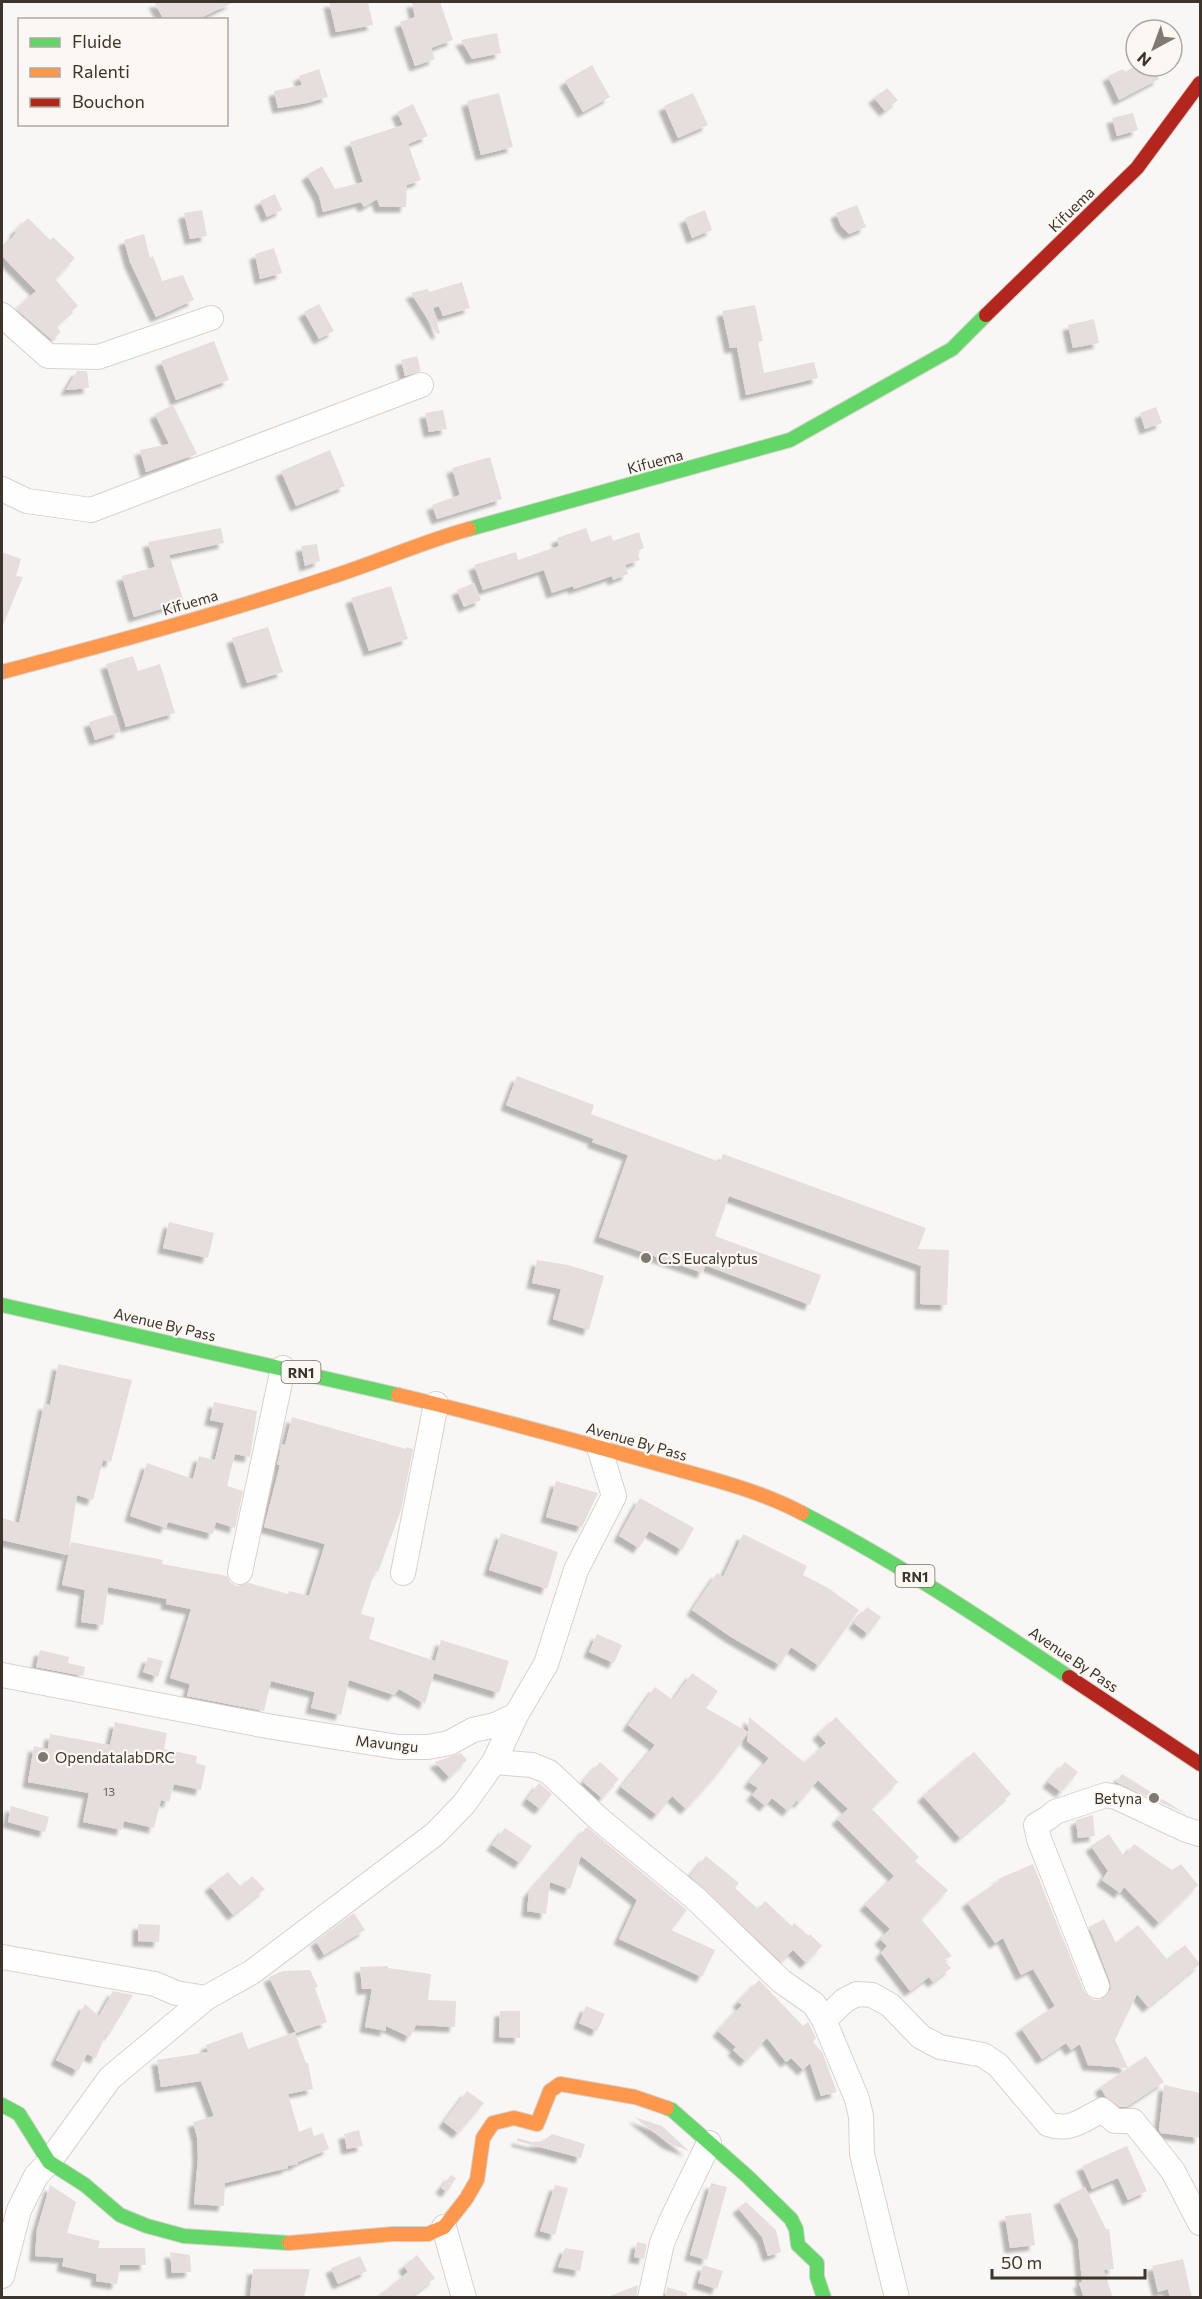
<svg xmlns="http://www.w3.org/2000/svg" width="1202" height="2299" viewBox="0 0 1202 2299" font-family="Commissioner,sans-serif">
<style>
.building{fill:#e5dedc;filter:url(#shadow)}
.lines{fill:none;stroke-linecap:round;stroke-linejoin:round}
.street-casing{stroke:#d8d2ce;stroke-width:26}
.fast-casing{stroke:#d8d2ce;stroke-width:16}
.slow-casing{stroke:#d8d2ce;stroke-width:16}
.jam-casing{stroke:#d8d2ce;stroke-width:16}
.street{stroke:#fefefe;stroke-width:24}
.fast{stroke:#63d668;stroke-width:14}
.slow{stroke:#ff974d;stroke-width:14}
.jam{stroke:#b3261e;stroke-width:14}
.poi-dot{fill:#7f7873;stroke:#fbf7f3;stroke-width:2}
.labels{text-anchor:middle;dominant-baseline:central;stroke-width:4.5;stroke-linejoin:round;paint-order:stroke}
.number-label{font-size:12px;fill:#69605a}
.shield{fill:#fbf7f3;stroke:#766e68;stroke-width:1.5}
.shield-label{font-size:14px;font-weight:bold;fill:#3d342d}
.street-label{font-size:15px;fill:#3d342d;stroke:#fbf7f3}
.poi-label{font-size:15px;fill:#3d342d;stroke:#fbf7f3;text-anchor:start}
</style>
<defs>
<filter id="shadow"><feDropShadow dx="-5.5" dy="5.5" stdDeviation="1.5" flood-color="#0004"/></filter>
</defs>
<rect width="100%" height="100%" fill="#f9f7f5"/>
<path class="building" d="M154,2h80l-38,18h-32z
M329,2h39l5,23 -37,7z
M412,2h28l13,38 -22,8 4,11 -20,7 -15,-44 15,-5z
M497,33l4,20 -29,6 -11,-19z
M592,65l18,32 -27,15 -18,-31z
M1135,66h17l7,13 -40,21 -11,-24 15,-7 2,3z
M319,69l9,28 -21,6 -29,5 -4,-17 28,-6 -3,-9z
M887,88l11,12 -13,11 -11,-13z
M499,93l14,54 -32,8 -14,-54z
M693,93l15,32 -30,13 -14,-32z
M413,104l15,32 -20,8 13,36 -14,5 -1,22h-26l-3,-8 -13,8 -3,-5 -38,10 -4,-16 -12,-21 15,-9 13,23 28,-7 -13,-40 53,-17 -6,-13z
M1133,113l5,17 -21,6 -5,-18z
M275,194l7,16 -15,7 -7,-16z
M857,205l9,22 -17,7 -8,-8 -5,-13z
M202,210l5,26 -17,3 -6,-26z
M705,210l7,20 -20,8 -7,-20z
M28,218l22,22 3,-3 22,21 -20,21 23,27 -22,19 5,7 -9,8 -36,-31 20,-18 -34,-35v-6l14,-17 -1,-2z
M144,234l6,24 3,-2 9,25 21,-6 11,25 -38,17 -26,-55 -6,-22z
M274,248l8,25 -22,6 -5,-25z
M462,282l8,26 -27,8 -4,-10 -6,2 7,25 -3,1 -26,-41 17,-4 1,3z
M319,304l15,27 -15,8 -15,-27z
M755,305l8,36 -5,1 6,31 50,-11 4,16 -72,17 -9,-48 -7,1 -8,-37z
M1094,319l5,24 -26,5 -5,-23z
M214,341l15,39 -53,20 -15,-39z
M417,356l4,15 -16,5 -4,-16z
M77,371h10l2,17 -23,2z
M173,405l24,49 -51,18 -6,-22 29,-6 -14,-30z
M1156,407l6,16 -17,6 -5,-16z
M443,410l4,19 -18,3 -4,-19z
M330,450l15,36 -49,20 -15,-35z
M490,457l12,42 -65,20 -5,-14 28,-10 -8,-27z
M221,528l3,15 -55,12 15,47 -50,15 -12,-41 33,-9 -7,-25z
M586,528l5,14 20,-7 2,6 26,-9 5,16 -7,3 3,9 -15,5 3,9 -15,6 -1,-4 -38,13 -1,-3 -21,7 -8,-23 -61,20 -9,-25 42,-13 2,8 41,-14 -2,-8z
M317,544l3,17 -15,5 -4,-20z
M2,552l19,7 -5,17 7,1 -21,50z
M474,583l7,17 -17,7 -7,-17z
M391,586l17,53 -39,12 -18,-53z
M268,627l15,45 -36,11 -15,-45z
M133,656l5,15 22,-7 15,49 -49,14 -20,-63z
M115,714l5,18 -25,8 -6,-18z
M517,1076l77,29 -3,9 129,48 3,-8 203,74 -8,21 31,1 -2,55 -27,-1 1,-38 -192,-70 -14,40 106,39 -11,30 -105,-40 -2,8 -104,-36 29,-82 -36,-13 2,-3 -88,-34z
M169,1222l45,11 -6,25 -45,-10z
M537,1260l31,5 36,11 -15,54 -36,-11 8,-30 -29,-6z
M58,1364l74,16 -21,82 -8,-2 -10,40 -16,-5 -9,60 -66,-15v-22l17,5 25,-119 6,1z
M214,1402l43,9 -7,46 -15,-3 -8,32 16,5 -8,37 -19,-6 -3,12 -45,-12 -2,6 -36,-12 17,-53 46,16 6,-23 16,4 9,-37 -14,-3z
M292,1417l114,32v-2l7,2 -12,61 -23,62 -3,-1 -14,43 14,4 -6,21 66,22 6,-21 68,21 -10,32 -65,-20 -9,31 -26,-15 -5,6 -45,-15 -8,35 -30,-7 4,-16 -44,-11 -7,30 -77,-15 3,-12 -20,-6 21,-69 -25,-5 1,-5 -59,-12 -5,38 -22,-3 4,-32 -23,-5 9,-43 92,18 -1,4 65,12 3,6 7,4 12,-3 39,11 1,-3 20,5 16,-52 -61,-17 16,-62h-3l5,-21 3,1z
M556,1481l42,12 -16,34 -36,-10z
M640,1498l54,30 -12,22 -33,-19 -10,17 -20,-12z
M501,1533l57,19 -11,37 -58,-19z
M743,1534l64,32 -4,9 25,13 31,22 -40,56 -28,-19 -11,18 -49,-28 -39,-27 25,-37 6,4z
M867,1607l14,10 -13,17 -14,-11z
M597,1634l25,11 -8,18 -25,-11z
M40,1650l29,7 -1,6 17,4 -2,9 -47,-9z
M148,1657l15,4 -5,16 -15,-5z
M692,1673l26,18 -12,17 42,24 1,-15 56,46 21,-20 -8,-9 18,-17 62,65 -27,26 48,49 -4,4 33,29 -27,29 31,37 -8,4 7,8 -18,14 -4,-5 -19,14 -29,-38 6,-7 -7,-7 10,-10 -25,-24 29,-29 -57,-57 11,-10 -30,-29 -19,23 -2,-3 -9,11 -16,-13 -7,8 -13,-11 6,-7 -9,-6 20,-24 -22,-17 1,-8 -30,40 -32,36 -14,-13 -15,19 -36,-28 34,-42 -27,-20 27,-38 18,13z
M115,1722l52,11 -3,16 33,7 -1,7 10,3 -5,24 -27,-6 -5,18 -8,-2 -7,28 -30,-7 -2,9 -39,-8 6,-29 -61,-11 6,-36 14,3 2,-15 60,11z
M974,1752l37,42 -51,44 -37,-42z
M461,1753l6,7 -18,17 -14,-15z
M600,1762l19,17 -17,19 -19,-16z
M1065,1762l13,10 -17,20 -13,-10z
M1122,1774l64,40 -70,-32z
M539,1783l13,11 -12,15 -13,-10z
M11,1806l38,11 -4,15 -37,-10z
M1093,1815l2,21 -17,2 -2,-18z
M587,1827l100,83 -16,20 44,20 -13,27 -83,-38 18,-39 -56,-44 -11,33 -20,-7 -4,32 -19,-3 2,-19z
M505,1828l27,18 -12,17 -28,-18z
M1109,1834l15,23 10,-13 38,26 9,-6 17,21 -39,38 -35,-36 -4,6 -18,-13 6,-9 -17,-25z
M706,1856l33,27 -4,5 23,21 7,-8 27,25 2,-3 15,13 1,-2 12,12 -16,17 -13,-13 -12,12 -91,-86z
M1033,1864l51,127 5,6 6,3 8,-1 8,-10 -1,-8 -21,-54 15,-8 12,24 22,-18 29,34 18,-14 15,19 -52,43 -11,-13 -22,46 13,28 -40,-3 -8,-21 -9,6 -5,-7 -24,16 -21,-31 34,-22 -22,-37 -12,6 -18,-37 -8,5 -28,-41 32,-21 -1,-2z
M228,1872l13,15 11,-11 13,13 -32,26 -23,-29z
M354,1913l11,17 -41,25 -8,-14z
M138,1924l22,1 -1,17 -21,-1z
M388,1966v2l43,6 -3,26 28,1 -1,26 -39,-2 -6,12 -24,-11v5l-21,-4 7,-38h-10l-2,-22z
M310,1970l8,17 -3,1 12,34 -31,11 -27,-56 14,-6z
M759,1980l44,46 5,-4 8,16 -3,4 9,10 15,40 -16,4 -11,-33 -7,7 -12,-12 -5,4 -19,-24 -22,23 -12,-11 3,-3 -18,-16 24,-26 -4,-3z
M113,1991l20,4 -24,40 -3,-2 -10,25 -9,-4 -9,17 -22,-11 29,-56 14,12z
M586,2006l19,8 -8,17 -18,-8z
M500,2011h20v27l-21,-1z
M242,2032l6,17 47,-17 11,31h2l5,26 -25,5 11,38 12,-5 3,9 9,-3 6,16 -31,13v2l-11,2 1,2 -63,15 -1,23 -30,-2 4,-46 -1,-21 -4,-15 21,-6 -13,-35 -40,6 -4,-27 51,-8 -2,-7z
M1146,2056l18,26 -38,25h-6l-14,-10 -6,-10z
M1164,2085l36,8v45l-39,-5 -2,-3z
M467,2091l17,12 -26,30 -14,-11z
M634,2117l28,9 27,25 -21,-8z
M359,2130l4,16 -16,3 -3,-15z
M552,2134l33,10 -4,14 -64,-17v-3l15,4 11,-1z
M1127,2146l20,45 -19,9 -10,-22 -26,11 -10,-23z
M451,2175l5,3 -9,14 -6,-4z
M711,2183l16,4 -20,73 -17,-5z
M50,2185l26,17 -9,31 33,8 -2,7h47l1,17h-26l-3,19 -21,-3 1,-7 -35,-8 2,-8 -29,-2 2,-27z
M555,2185l13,3 -13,47 -15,-4z
M1085,2187l21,42h3l5,40 -10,1 9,28h-29l-5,-15 3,-1 -4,-43 -19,-39z
M746,2202l30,28 5,22 -13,4 -6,-19 -24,-29z
M1031,2213l4,32 -25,3 -5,-32z
M637,2242l10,2 -3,15 -10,-2z
M565,2248l19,3 -4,20 -22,-4z
M170,2252l20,3 1,17 -19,1z
M417,2255l18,23 -25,20h-34l32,-26 -4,-6z
M360,2256l7,15 -29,13 -7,-16z
M1183,2259l9,39h-22l-2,-9 -10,3 -6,-26z
M703,2265l20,6 -6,18 -19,-6z
M253,2269h57l-6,29h-54z
M638,2285l-2,13h-26v-2z
M667,2287l20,6v5h-22z"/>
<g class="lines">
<defs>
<path id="street" d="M2,315l46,41 50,1 113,-39
M2,489l25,12 64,9 330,-125
M240,1572l43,-204
M403,1573l33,-169
M2,1675l265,51 131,21h30l21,-4 24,-13 22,-5 21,-10 30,-51 30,-94 38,-74 -15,-49
M494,1762l38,3 17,7 50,47 96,79 86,83 33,23 10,16 33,79 4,17 1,38 35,144
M2,1957l153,27 21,9 30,5 46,-26 183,-138 29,-30 30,-42 22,-47
M1097,1986l-58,-147 -3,-14 12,-7 7,-6 51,-17 10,2 68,32 16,5
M824,2020l21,-20 12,-6 15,1 18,10 31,32 19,10 43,8 15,10 50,59c21,8 35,-4 54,-14l13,11h18l40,50 27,52
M444,2227l20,71
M2,2276l17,-66 17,-34 13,-14 61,-84 96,-80
M650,2298l12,-55 11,-26 36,-74"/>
<path id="fast" d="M469,529l321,-89 162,-91 34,-34
M2,1305l396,90
M802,1513c93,48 180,106 267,164
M2,2105l17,9 30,48 36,23 35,30 27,11 37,10 105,7
M667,2108l5,2 75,66 44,43 5,10 2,16 19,18v14l7,21"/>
<path id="slow" d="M2,672c110,-29 221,-59 329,-95 47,-15 91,-35 138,-48
M398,1395c86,20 172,44 257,68 49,14 102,26 147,50
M289,2243l104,-9h35l16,-7 22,-28 11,-19 6,-42 10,-15 21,-5 23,6 13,-33 10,-7 75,13 32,11"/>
<path id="jam" d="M986,315l151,-147 63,-85
M1069,1677l131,87"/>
</defs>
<use href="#street" class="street-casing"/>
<use href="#fast" class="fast-casing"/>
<use href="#slow" class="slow-casing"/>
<use href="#jam" class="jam-casing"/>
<use href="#street" class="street"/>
<use href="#fast" class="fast"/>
<use href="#slow" class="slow"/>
<use href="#jam" class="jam"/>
</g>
<g class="poi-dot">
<circle cx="646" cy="1258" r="6"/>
<circle cx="43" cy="1757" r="6"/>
<circle cx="1154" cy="1798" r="6"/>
</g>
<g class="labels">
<g class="number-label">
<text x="109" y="1791">13</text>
</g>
<g class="shield">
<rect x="281.5" y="1361" width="39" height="22" rx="4.5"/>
<rect x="895.5" y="1565" width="39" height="22" rx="4.5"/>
</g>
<g class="shield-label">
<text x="301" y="1372">RN1</text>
<text x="915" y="1576">RN1</text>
</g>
<g class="street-label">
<text transform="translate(1071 209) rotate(-44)">Kifuema</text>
<text transform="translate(655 461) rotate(-15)">Kifuema</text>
<text transform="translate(190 602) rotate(-16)">Kifuema</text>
<text transform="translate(165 1324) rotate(13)">Avenue By Pass</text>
<text transform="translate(637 1441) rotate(16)">Avenue By Pass</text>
<text transform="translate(1074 1659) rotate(34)">Avenue By Pass</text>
<text transform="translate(387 1743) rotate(6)">Mavungu</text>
</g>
<g class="poi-label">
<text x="658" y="1258">C.S Eucalyptus</text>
<text x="55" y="1757">OpendatalabDRC</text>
<text x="1142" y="1798" text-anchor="end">Betyna</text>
</g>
</g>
<rect width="1202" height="2299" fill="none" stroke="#3d342d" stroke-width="6"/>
<rect x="18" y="18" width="210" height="108" fill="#fbf7f3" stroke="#afa9a4" stroke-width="1.5"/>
<rect x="30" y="38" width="30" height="9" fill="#63d668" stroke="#afa9a4" stroke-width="1.5"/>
<text x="72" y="48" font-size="18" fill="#3d342d">Fluide</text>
<rect x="30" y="68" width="30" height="9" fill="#ff974d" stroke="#afa9a4" stroke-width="1.5"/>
<text x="72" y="78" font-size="18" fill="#3d342d">Ralenti</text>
<rect x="30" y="98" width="30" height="9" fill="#b3261e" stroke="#afa9a4" stroke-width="1.5"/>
<text x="72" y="108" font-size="18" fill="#3d342d">Bouchon</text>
<g transform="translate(1154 48) rotate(221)"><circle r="28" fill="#fbf7f3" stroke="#afa9a4" stroke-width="1.5"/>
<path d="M0-4.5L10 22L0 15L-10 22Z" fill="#7f7873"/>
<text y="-9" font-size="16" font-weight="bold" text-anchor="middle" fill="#3d342d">N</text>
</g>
<path d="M992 2269v9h153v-9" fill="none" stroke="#3d342d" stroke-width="3"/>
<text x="1001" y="2269" font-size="18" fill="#3d342d" stroke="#fbf7f3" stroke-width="4.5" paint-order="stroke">50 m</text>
</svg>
